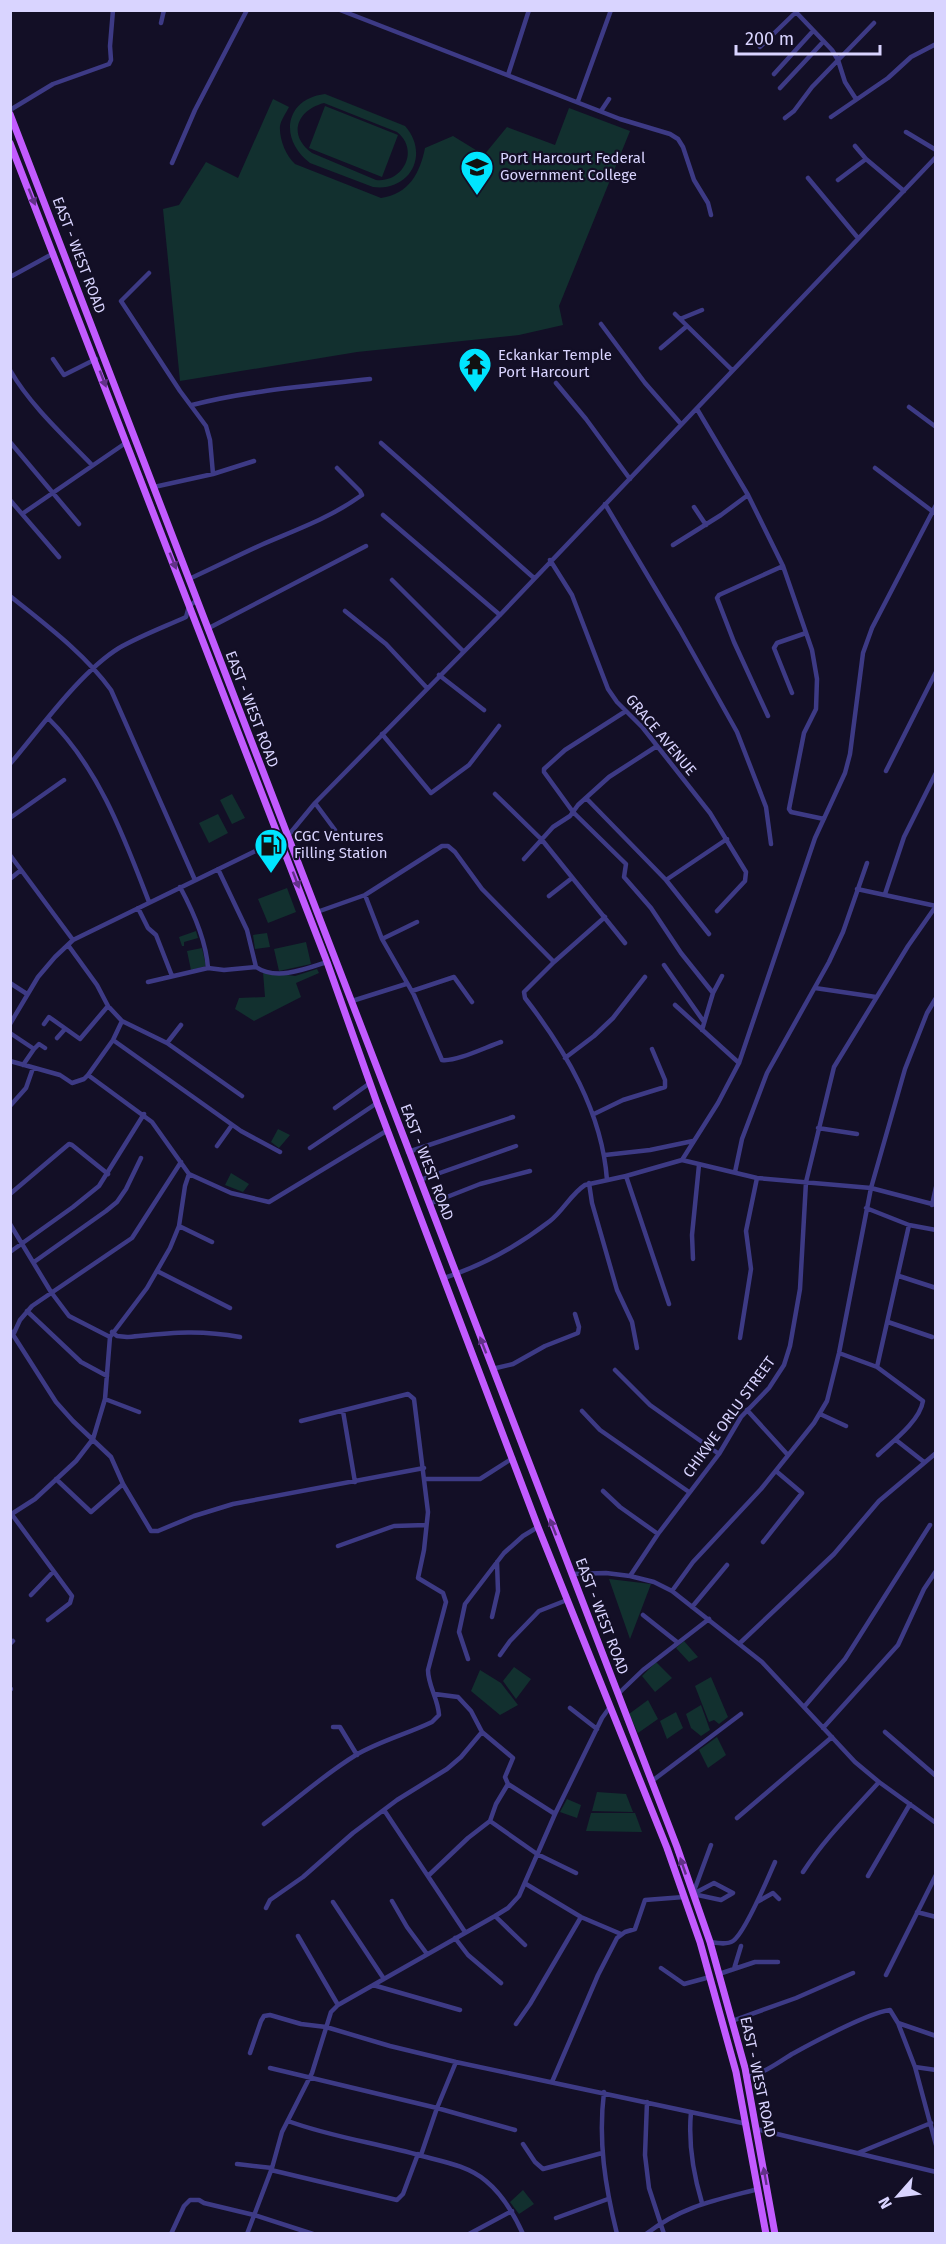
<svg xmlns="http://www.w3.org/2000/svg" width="946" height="2244" viewBox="0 0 946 2244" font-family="'Fira Sans',sans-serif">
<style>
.green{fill:#12302f;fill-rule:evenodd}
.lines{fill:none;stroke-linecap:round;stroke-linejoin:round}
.minor{stroke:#3d3a85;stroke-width:4.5}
.primary{stroke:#c25bff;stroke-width:7}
.oneway{fill:#623188}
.labels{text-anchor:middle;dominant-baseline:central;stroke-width:4.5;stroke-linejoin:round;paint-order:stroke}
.poi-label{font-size:15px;fill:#d9d4ff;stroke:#130f26;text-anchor:start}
.street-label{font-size:15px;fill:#d9d4ff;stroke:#130f26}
</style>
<rect width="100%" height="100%" fill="#130f26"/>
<path class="green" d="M325,94l80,32c25,28 5,66 -32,61l-63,-24c-31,-23 -26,-64 15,-69zM324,103l73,29c23,18 6,51 -21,48l-64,-27c-25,-18 -15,-43 12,-50z
M273,99l16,8c-3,6 -8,13 -9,19 -1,13 6,30 15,38l86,34c28,-4 39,-25 44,-50l28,-12 31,19 23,-28 48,18 14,-37 61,23 -71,175 4,19 -44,10 -162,17 -177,29 -17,-172 16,-4 27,-43 32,16z
M325,106l73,29 -16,42 -73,-29z
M232,794l13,24 -13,6 -12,-24z
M218,814l10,19 -19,10 -10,-20z
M287,888l9,24 -28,11 -10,-24z
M196,931l2,7 -14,4v4h-2l-3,-9z
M267,933l3,14 -15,2 -2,-14z
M306,942l5,22 -32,7 -5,-22z
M202,948l4,18 -15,4 -4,-19z
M317,969l2,4 -23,10 5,14 -47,24 -19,-12 4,-11 26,-1 -2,-25 32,4z
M278,1129l12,6 -11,13 -8,-6z
M231,1173l18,11 -6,8 -18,-7z
M609,1579l42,5 -21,55z
M684,1641l14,16 -9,5 -13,-14z
M656,1662l16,16 -17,14 -13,-16z
M514,1667l17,12 -15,20 -13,-18z
M480,1670l21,13 17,22 -18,10 -29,-24z
M711,1677l17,40 -9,7 -5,-4 -5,2 -14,-36z
M648,1700l10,19 -20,14 -9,-19z
M701,1705l9,25 -9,6 -10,-8 -5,-14z
M676,1712l7,16 -16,11 -7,-18z
M717,1737l9,18 -18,13 -9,-18z
M597,1792l29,2 7,18 -41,-1z
M567,1799l14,6 -4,13 -17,-6z
M591,1813h44l7,19 -56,-1z
M523,2190l11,14 -15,10 -9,-12z"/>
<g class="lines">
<path class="minor" d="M340,10l280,109 50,15 8,5 5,8 11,33 14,23 3,12
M794,10l38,40 6,10 7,22 11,17
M935,10l1,1
M161,23l3,-13
M760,47l36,-35
M774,74l39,-43
M508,75l21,-65
M780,88l43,-46
M578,101l33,-91
M10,110l43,-26 56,-20 2,-4 -1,-14 3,-36
M601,111l8,-12
M831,117l57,-39 23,-21 25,-13
M785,118l9,-7 18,-24 62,-64
M906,132l30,18
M855,146l11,13 38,32
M172,163l23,-53 52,-100
M808,178l50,60
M838,180l28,-21
M149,273l-28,28 59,90 26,35 4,14 3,34
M12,276l42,-23
M675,314l57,56
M680,319l22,-9
M601,324l44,59 36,41
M661,348l26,-22
M53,359l11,16 32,-16
M10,370c20,35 54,66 82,95
M556,383l30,36 44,60
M192,405c58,-15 119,-19 178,-26
M909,407l27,20
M697,409l51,86 35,71 29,84 5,29 -1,30 -12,24 -15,76 2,3 33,7
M10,442l69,82
M381,443l153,135
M875,468l61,46
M154,487l59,-13 41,-13
M10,500l49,57
M605,504l75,126 57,102 29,75 5,37
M694,507l12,18
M22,514l105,-72
M383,515l117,100
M673,545l48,-30 27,-20
M550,560l22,35 36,94 9,13 26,26 67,85 36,59 -1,9 -28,30
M189,579c24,-11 48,-23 72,-34 37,-16 67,-26 101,-50l-2,-4 -23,-23
M392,580l71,71
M10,596c36,29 74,57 101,94l84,190
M345,611l41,33 41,44
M207,629l159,-83
M439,675l45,35
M792,693l-18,-45 3,-5 29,-10
M626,711l-61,39 -21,19v3l29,40 53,52 -2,13 27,31 30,45 32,40
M768,716l-34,-74 -17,-44 2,-3 64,-29
M48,718c51,50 76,119 101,184
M382,734l49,59 38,-28 30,-39
M10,764c30,-35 70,-92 109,-116 21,-12 45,-21 67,-31l3,-11 7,-5
M886,771l50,-99
M495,794l47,46 83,103
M586,798l80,82 43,54
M315,803l20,27
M10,818l54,-38
M287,837l28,-34 185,-188 436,-458
M10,855l63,85
M524,859l29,-32 17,-11 8,-11 31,-28 48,-31
M218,869l29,61 9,37
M10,879l11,-9
M666,880l61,-41
M180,887c13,24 26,53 28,81
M857,889l79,17
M885,894l19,-57 32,-64
M365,895l17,44 32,56 28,65c14,2 44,-13 59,-18
M549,896l23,-18
M138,908l10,20 8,7 16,41
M317,912l48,-17 77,-49h6l7,6 27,37 72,73
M605,917l-51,45 -30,30 1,6c41,53 77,114 82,182
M382,939l35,-17
M68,945l29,40 11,21 14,15 45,22 75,53
M664,965l40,57
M148,982l60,-14 16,2 32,-3c20,14 50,2 71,-5
M10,983l17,11
M815,988l61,9
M412,991l42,-14 18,25
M352,1001l54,-17
M675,1005l64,58
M122,1021l-9,19 -25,35 64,47 37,52 42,19 38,9 119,-72
M10,1024l28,-47 17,-20 18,-17 207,-101
M44,1024l5,-7 31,22 28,-33
M702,1030l11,-37 9,-17
M10,1033l24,16 -11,16
M57,1038l8,-9
M113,1040l128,91 39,21
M167,1043l14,-18
M34,1049l5,-5 6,4
M565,1058l29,-22 19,-18 32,-41
M10,1061l50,14 12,8 12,-4 4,-4
M10,1106l16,-18 7,-20
M335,1108l35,-25
M594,1114l29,-14 42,-13v-7l-13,-31
M818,1128l39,6
M217,1146l15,-21
M310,1148l67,-45
M408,1152l105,-35
M605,1155l45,-5 43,-9
M682,1160l36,-57 21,-40 76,-225 30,-65 5,-19 13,-101 9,-25 64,-123
M735,1172l7,-33 25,-66 62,-111 14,-30 24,-69
M626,1176l43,128
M420,1180l96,-34
M589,1183l3,20 25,87 15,32 5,26
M10,1194l59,-50 3,1 36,29
M429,1204l51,-20 50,-13
M932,1205l4,-18
M866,1208l43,17 27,5
M10,1224l41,68 18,24 41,21
M179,1226l33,16
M10,1252l63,-45 26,-21 45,-72
M693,1259l-1,-24 7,-70
M34,1262l72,-51 11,-9 9,-13 15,-31
M157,1271l73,37
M899,1276l37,12
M444,1278c37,-12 75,-33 106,-57 13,-10 21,-27 35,-36l41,-9 56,-16 75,18 114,10 65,17
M27,1311l54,51 26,14
M888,1322l44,15
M10,1330l46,72 17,19 38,36 12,27 28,47h7l36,-15 39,-12 191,-36
M112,1332l5,4 10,1c42,-4 70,-8 113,0
M14,1333l6,-13 12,-14 100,-68 49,-76
M740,1338l11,-69 -5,-38 11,-53
M839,1353l38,14 46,34c-3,20 -31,41 -45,54
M877,1367l32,-142
M492,1369l21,-5 32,-18 33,-13 1,-6 -4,-13
M615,1370l35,35 69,49
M105,1399l34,13
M747,1410l40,44
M343,1411l12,71
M582,1411l18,19 89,62
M820,1414l26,12
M896,1440l28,22
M56,1479l35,33 32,-28
M425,1479h55l33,-21
M603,1491l17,16 38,27
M10,1512l62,84 -2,7 -22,17
M10,1515l25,-16 41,-38 17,-22 12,-40 5,-62 37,-49 23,-40 9,-22 6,-40 4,-12
M763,1542l39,-49 -26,-22
M338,1546l56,-20 32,-1
M571,1574l35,-1 24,3 24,6 18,9 90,71 93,100 24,20 57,41
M630,1576l28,-42 61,-80 22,-37 28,-29 15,-23 6,-19 10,-57 6,-107 28,-115 74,-121 28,-40
M672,1591l21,-29 68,-73 53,-66 13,-22 12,-48 32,-165 34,-119 22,-56 9,-15
M31,1595l22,-23
M692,1607l35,-42
M643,1615l34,27
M492,1617l6,-26 -1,-29
M740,1643l94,-89 45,-53 57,-48
M10,1644l3,-3
M500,1655l10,-14 29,-30 28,-11
M468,1659l-9,-27 6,-28 39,-51 19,-17 15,-9
M10,1689h1
M435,1694l23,3 13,14 11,21 31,26 -8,19 3,7 47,30
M618,1694l25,-24 66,-51
M804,1707l41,-48 85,-134
M570,1708l27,21
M333,1727h7l17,28
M823,1728l75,-83 26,-56 12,-18
M885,1732l51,44
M652,1781l89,-67
M384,1810l81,122
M737,1818l95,-81
M490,1821l6,-17 12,-20
M264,1824c31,-23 59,-49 92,-69 24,-14 51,-21 76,-33l7,-7c-1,-17 -11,-29 -11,-45l18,-68 -3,-9 -25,-15 6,-28 4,-38 -14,-113 -6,-5 -107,27
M803,1872c22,-34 49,-60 76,-90
M428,1876l40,-38 22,-17 47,33 39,19
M868,1876l42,-72
M714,1883l19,10 -12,7 -28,-6z
M526,1884l55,33 40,17
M694,1891l17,-46
M392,1901l15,26 20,27
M333,1902l51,77
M757,1902l16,-9 6,6
M266,1908l4,-8 33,-23 50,-44 44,-33 50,-31 14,-12 21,-25
M917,1912l19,5
M495,1916l30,29
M298,1936l40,69
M455,1938l13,17 33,28
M710,1942c7,1 17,3 23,-1 12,-8 35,-63 42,-79
M661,1968l23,16 26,-7
M734,1969l7,-23
M719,1974l36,-12h23
M886,1975l50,-100
M373,1985l87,25
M732,2021l64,-23 57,-25
M898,2023l38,13
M516,2024l14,-20 51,-87
M250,2053l11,-32 3,-5 6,-1 31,9 25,3 64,19 66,16 291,62
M915,2067l21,3
M270,2068l167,40 78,22
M746,2077c17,-3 32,-14 46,-23 22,-12 75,-41 98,-44l8,13 17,44 21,78
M552,2082l46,-107 19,-37 8,-6 10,-3 10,-29 39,-3
M604,2092c-6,49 1,94 13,142
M647,2102l-2,53 4,33 15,46
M691,2112c-3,32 2,61 11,91
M288,2121c43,16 89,22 134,35 23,6 46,10 64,25 17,14 28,33 37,53
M756,2129l180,43
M523,2144l12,18 8,7 59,-16
M858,2153l73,-30
M421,2155l16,-47 19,-46
M237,2164l35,4
M271,2170l126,30 6,-6 15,-40
M556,2218l52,-19
M171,2234l13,-28 6,-6h9l5,3 50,12 59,19
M247,2234l25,-66 10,-36 30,-59 19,-61 7,-7 157,-89 13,-8 11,-12 36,-82 47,-96 8,-11
M469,2234l43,-23
M646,2234c36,-28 70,-34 112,-45"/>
<path class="primary" d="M10,114l667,1733 33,95 35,126 30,166
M10,143l317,819 50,141 161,424 129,321 33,94 36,130 30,162"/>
</g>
<defs><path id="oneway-solid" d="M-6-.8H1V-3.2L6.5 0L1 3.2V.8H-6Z" transform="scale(1.5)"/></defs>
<g class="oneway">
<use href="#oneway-solid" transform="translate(32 197) rotate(68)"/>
<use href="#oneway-solid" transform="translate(103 379) rotate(69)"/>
<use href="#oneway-solid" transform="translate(173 561) rotate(68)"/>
<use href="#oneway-solid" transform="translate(296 880) rotate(69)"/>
<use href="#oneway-solid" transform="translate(483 1345) rotate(-111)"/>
<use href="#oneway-solid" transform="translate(553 1527) rotate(-111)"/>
<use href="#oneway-solid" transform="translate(683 1866) rotate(-109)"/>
<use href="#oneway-solid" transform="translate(765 2176) rotate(-100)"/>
</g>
<defs>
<symbol id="university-pin" viewBox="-11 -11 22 30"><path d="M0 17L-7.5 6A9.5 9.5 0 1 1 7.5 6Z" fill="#00e5ff" stroke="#130f26"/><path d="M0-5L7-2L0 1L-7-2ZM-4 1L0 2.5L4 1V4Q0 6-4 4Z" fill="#111"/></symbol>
<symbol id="temple-pin" viewBox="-11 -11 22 30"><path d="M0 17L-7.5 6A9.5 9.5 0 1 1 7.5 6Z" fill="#00e5ff" stroke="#130f26"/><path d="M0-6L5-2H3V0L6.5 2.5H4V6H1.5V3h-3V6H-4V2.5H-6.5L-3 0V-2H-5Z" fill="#111"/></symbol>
<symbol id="fuel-pin" viewBox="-11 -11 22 30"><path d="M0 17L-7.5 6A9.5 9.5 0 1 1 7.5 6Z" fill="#00e5ff" stroke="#130f26"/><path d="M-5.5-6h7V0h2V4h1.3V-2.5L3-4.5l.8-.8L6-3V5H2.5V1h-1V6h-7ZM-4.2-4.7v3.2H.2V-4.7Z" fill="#111"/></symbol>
</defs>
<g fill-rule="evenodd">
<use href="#university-pin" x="458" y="148" width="38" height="52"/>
<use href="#temple-pin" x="456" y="345" width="38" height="52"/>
<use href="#fuel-pin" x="252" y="826" width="38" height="52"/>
</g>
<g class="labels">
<g class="poi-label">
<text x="500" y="158">Port Harcourt Federal<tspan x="500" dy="17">Government College</tspan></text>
<text x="498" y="355">Eckankar Temple<tspan x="498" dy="17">Port Harcourt</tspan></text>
<text x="294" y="836">CGC Ventures<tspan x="294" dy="17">Filling Station</tspan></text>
</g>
<g class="street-label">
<text transform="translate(79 255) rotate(69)">EAST - WEST ROAD</text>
<text transform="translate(252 709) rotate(69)">EAST - WEST ROAD</text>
<text transform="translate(661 735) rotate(50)">GRACE AVENUE</text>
<text transform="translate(427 1162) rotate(69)">EAST - WEST ROAD</text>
<text transform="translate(729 1417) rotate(-54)">CHIKWE ORLU STREET</text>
<text transform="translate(602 1616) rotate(69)">EAST - WEST ROAD</text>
<text transform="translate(758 2077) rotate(78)">EAST - WEST ROAD</text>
</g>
</g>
<rect width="946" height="2244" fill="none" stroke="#d9d4ff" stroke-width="24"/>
<g transform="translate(898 2196) rotate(242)" stroke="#130f26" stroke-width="4.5" paint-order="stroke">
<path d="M0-4.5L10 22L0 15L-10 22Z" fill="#d9d4ff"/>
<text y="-9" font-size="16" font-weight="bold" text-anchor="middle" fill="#d9d4ff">N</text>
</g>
<path d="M736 45v9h144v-9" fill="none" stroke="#d9d4ff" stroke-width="3"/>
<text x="745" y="45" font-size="18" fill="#d9d4ff" stroke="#130f26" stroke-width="4.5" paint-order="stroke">200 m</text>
</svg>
